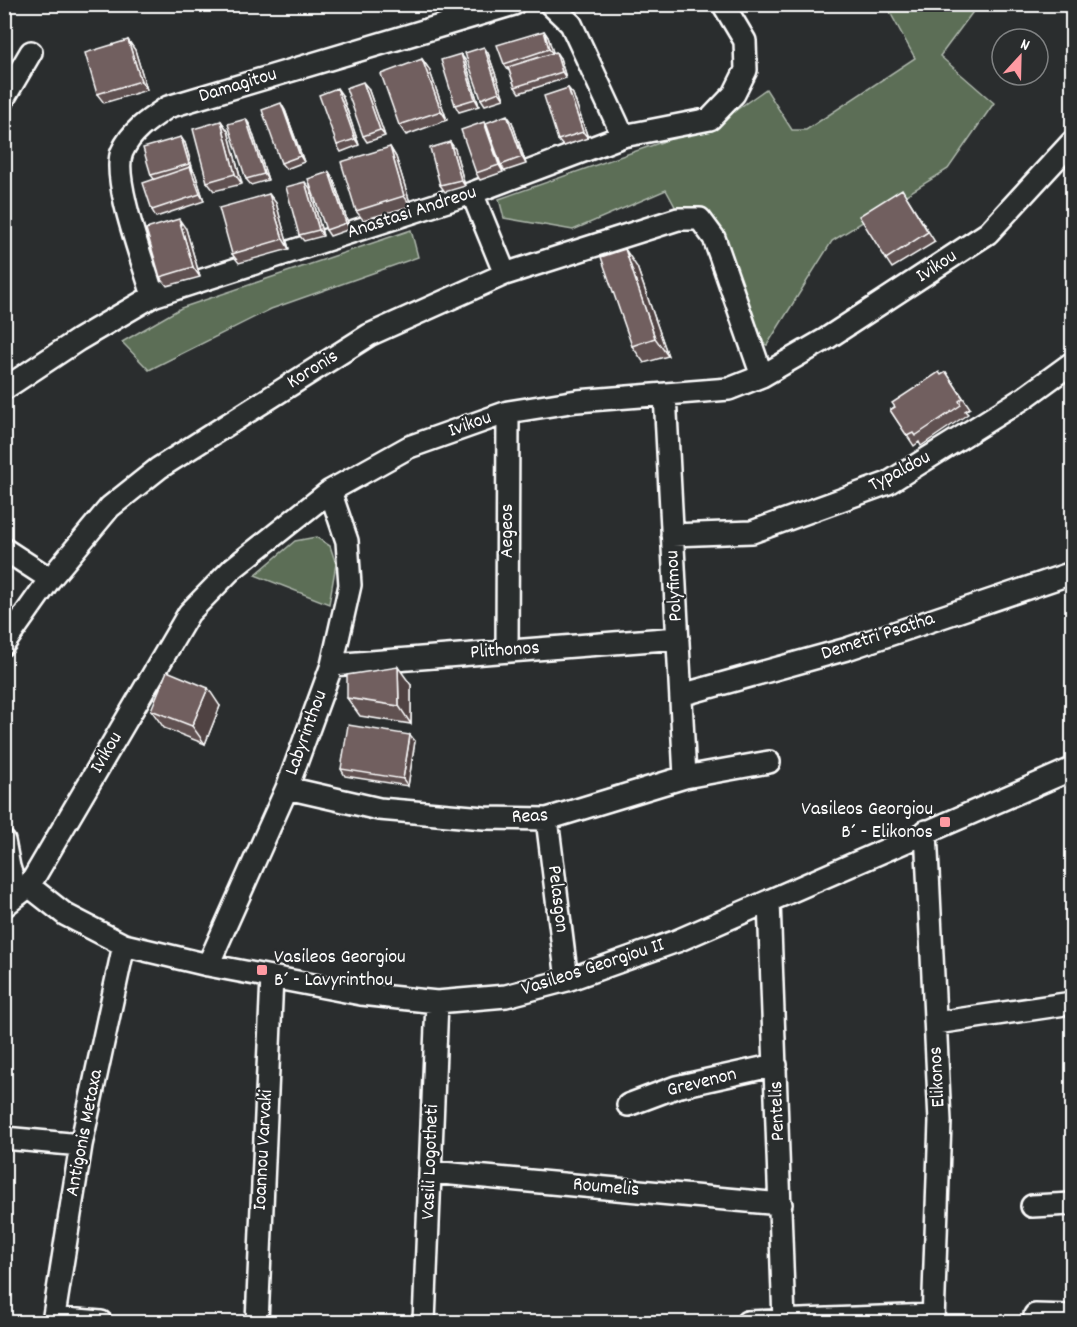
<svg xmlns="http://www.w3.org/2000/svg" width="1077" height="1327" viewBox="0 0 1077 1327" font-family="Dekko,sans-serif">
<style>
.green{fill:#5b6e57;stroke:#adb6ab;stroke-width:1.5}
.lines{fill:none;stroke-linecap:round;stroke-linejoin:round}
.minor-casing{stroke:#fff;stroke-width:26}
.minor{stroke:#2a2d2e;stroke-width:21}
.wall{fill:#615151;stroke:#fff;stroke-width:1.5}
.shaded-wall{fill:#4f4242;stroke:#fff;stroke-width:1.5}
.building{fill:#715e5e;stroke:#fff;stroke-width:1.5}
.poi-dot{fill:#ff9aa2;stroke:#2a2d2e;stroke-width:2}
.labels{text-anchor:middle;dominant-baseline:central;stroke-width:4.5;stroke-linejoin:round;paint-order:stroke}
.street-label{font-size:20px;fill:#fff;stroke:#2a2d2e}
.poi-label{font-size:20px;fill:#fff;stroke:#2a2d2e;text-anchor:end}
</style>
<rect width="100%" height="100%" fill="#2a2d2e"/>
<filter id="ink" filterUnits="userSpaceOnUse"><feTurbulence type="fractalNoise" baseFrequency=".0167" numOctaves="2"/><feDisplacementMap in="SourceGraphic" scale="12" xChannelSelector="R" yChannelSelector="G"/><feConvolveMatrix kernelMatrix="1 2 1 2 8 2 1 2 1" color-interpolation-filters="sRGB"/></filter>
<g filter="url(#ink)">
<path class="green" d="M886,5h92l-38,51 54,47 -46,66 -116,72 -65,104 -12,-4 -34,-110 -43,-19 -12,-22 -93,40 -69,-12 -5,-19 220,-77 47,-33 26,41h14l109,-72z
M411,230l7,27 -147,52 -122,61 -27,-28 59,-34z
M316,537l14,9 6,18 -7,40 -74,-29 40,-34z"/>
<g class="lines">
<defs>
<path id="minor" d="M550,4l21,20 52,112
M4,98l27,-46
M472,193l33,81
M153,296c-8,-29 -42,-118 -31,-144 9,-21 28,-33 46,-45l346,-103
M4,389l74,-49 75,-44 319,-103 151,-57 87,-17 24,-25 12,-24 -1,-29 -22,-37
M665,394l20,383
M672,535l80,-3 136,-49 136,-85 48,-35
M4,549l46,30
M4,644l46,-65 60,-72 49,-39 210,-133 136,-61 173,-55h22l14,19 48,138
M507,651l1,-239
M332,665l346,-27
M681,695l166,-46 225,-76
M287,788l92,21 105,9 63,1 138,-42 84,-15
M547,819l20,161
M926,831l14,290 -7,201
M4,841l5,26 9,28
M29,886l37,29 58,30 84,20 153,29 76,8 69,-6 61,-16 110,-39 395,-172
M769,901l15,420
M4,906l25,-20 160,-273 43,-44 98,-78 79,-44 99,-35 69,-11 152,-12 33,-13 64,-37 162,-106 84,-91
M208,965l79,-177 45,-123 18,-80 -3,-44 -17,-50
M936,1023l136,-20
M628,1105l48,-18 100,-22
M4,1138l77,7
M431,1172l350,32
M1032,1206l40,-2
M1035,1315l37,1
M54,1318l47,4
M53,1322l28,-177 43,-200
M257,1322l15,-345
M424,1322l13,-320
M747,1322l186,-7"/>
</defs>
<use href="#minor" class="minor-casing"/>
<use href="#minor" class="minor"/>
</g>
<path class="wall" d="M131,4h15l-12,4z
M544,31l4,6 5,16 7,5 6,20 -47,15 -4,-6 -6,-17h-1l-4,-6z
M128,40l7,10 12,40 -43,13 -7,-9z
M488,53l16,46 -19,6 -4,-6z
M422,59l7,10 18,51 -41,15 -7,-10z
M465,60l14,46 -20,6 -4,-7z
M368,88l17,48 -18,6 -4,-6z
M568,88l5,6 15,44 -25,8 -5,-6z
M342,95l17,50 -18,7 -4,-7z
M285,110l19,52 -18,7 -5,-6z
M221,121l7,10 14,53 -28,7 -7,-9z
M512,122l14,42 -21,7 -4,-6 2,7 -23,8 -4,-7 12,-44z
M250,125l18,55 -17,5 -5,-6z
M450,142l5,7 10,37 -20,6 -5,-7z
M185,143l8,27v1l2,2 9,28 -48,16 -4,-7 2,-31 -3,-4z
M390,147l6,10 15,49 -48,14 -7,-9z
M329,172l4,6 17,51 -20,7 -4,-6z
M310,188l13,48 -19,5 -5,-6z
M269,194l7,9 13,46 -50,14 -7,-9z
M908,199l27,43 -43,26 -6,-9z
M186,229l14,48 -33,9 -7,-9z
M637,267l31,89 -24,7 -12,-17z
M946,372l24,36 -5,3 3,3 -47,32 -2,-4 -5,4 -24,-36z
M411,685v39l-51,-8 -13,-18z
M220,706l-15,38 -41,-16 -13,-18z
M410,735l5,6 -7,45 -63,-10 -4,-7z"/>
<path class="shaded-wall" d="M544,31l4,6 6,18 -5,-6z
M128,40l7,10 12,40 -6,-9z
M484,47l4,6 16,46 -5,-7z
M556,52l4,6 6,20 -4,-6z
M461,54l4,6 14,46 -4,-7z
M422,59l7,10 18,51 -6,-9z
M363,82l5,6 17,48 -5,-6z
M337,88l5,7 17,50 -4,-6z
M568,88l5,6 15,44 -5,-6z
M281,103l4,7 19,52 -4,-6z
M507,115l5,7 14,42 -4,-7z
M246,119l4,6 18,55 -4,-6z
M221,121l7,10 14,53 -7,-10z
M484,122l4,7 15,43 -4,-7z
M181,137l4,6 8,27 -4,-6z
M450,142l5,7 10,37 -4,-6z
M390,147l6,10 15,49 -7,-10z
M190,167l5,6 9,28 -4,-7z
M329,172l4,6 17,51 -4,-6z
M305,182l5,6 13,48 -4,-6z
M269,194l7,9 13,46 -6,-10z
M179,219l7,10 14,48 -7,-10z
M625,249l12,18 31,89 -13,-18z
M398,667l13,18v39l-12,-18z
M208,688l12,18 -15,38 -13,-18z
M410,735l5,6 -7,45 -5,-7z"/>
<path class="building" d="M544,31l5,18 -45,15 -7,-19z
M128,40l13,41 -44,13 -12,-41z
M484,47l15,45 -18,7 -16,-46z
M556,52l6,20 -47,15 -7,-20z
M461,54l14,45 -20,6 -14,-45z
M422,59l19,52 -42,14 -18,-51z
M363,82l17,48 -17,6 -17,-48z
M337,88l18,51 -18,6 -18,-50z
M568,88l15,44 -25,8 -14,-44z
M281,103l19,53 -19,7 -19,-53z
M507,115l15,42 -21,8 -15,-42z
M246,119l18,55 -18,5 -18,-55z
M221,121l14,53 -28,8 -14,-53z
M484,122l15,43 -23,8 -15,-43z
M181,137l8,27 -38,11 -8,-27z
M450,142l11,38 -21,5 -10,-37z
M390,147l14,49 -48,15 -15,-49z
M190,167l10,27 -48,16 -9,-27z
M329,172l17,51 -20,7 -18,-51z
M305,182l14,48 -20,5 -13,-48z
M902,189l26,43 -42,27 -27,-43z
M269,194l14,45 -51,15 -13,-46z
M179,219l14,48 -33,10 -14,-48z
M625,249l30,89 -23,8 -31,-89z
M939,372l2,3 5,-3 17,26 -4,3 2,4 -46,31 -2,-3 -6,3 -17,-26 5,-3 -3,-4z
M398,667l1,39 -52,-8v-23z
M167,671l41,17 -16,38 -41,-16z
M348,725l62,10 -7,44 -62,-10z"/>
</g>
<g class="poi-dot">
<rect x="939" y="816" width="12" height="12" rx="3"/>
<rect x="256" y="964" width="12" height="12" rx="3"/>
</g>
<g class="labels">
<g class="street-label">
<text transform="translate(238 86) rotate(-17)">Damagitou</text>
<text transform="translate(412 213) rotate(-18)">Anastasi Andreou</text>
<text transform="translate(937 267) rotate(-33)">Ivikou</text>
<text transform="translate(313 370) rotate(-32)">Koronis</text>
<text transform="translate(470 425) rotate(-20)">Ivikou</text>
<text transform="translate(900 472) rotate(-28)">Typaldou</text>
<text transform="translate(508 531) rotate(-90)">Aegeos</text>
<text transform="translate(675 586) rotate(-93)">Polyfimou</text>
<text transform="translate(878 637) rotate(-18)">Demetri Psatha</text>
<text transform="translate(505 651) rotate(-4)">Plithonos</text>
<text transform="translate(307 733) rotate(-70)">Labyrinthou</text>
<text transform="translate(107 753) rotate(-60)">Ivikou</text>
<text transform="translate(530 817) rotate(-3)">Reas</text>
<text transform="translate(557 899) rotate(83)">Pelasgon</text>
<text transform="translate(593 968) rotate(-18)">Vasileos Georgiou II</text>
<text transform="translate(938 1077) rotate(-93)">Elikonos</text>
<text transform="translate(702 1083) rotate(-14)">Grevenon</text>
<text transform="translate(778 1111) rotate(-92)">Pentelis</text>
<text transform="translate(85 1133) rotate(-79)">Antigonis Metaxa</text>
<text transform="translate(264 1150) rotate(-87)">Ioannou Varvaki</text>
<text transform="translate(431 1162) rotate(-88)">Vasili Logotheti</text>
<text transform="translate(606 1188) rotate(5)">Roumelis</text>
</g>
<g class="poi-label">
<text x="933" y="810">Vasileos Georgiou<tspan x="933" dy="23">B´ - Elikonos</tspan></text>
<text x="274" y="958" text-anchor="start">Vasileos Georgiou<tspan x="274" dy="23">B´ - Lavyrinthou</tspan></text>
</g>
</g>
<rect width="1077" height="1327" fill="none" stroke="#2a2d2e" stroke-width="24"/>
<rect x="12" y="12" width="1053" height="1303" fill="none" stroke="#fff" stroke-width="2" filter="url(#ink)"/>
<g transform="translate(1020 57) rotate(22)"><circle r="28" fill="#2a2d2e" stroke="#7f8182" stroke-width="1.5"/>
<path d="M0-4.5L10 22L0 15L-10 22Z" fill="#ff9aa2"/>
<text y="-9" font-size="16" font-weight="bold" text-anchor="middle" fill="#ffffff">N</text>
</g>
</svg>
